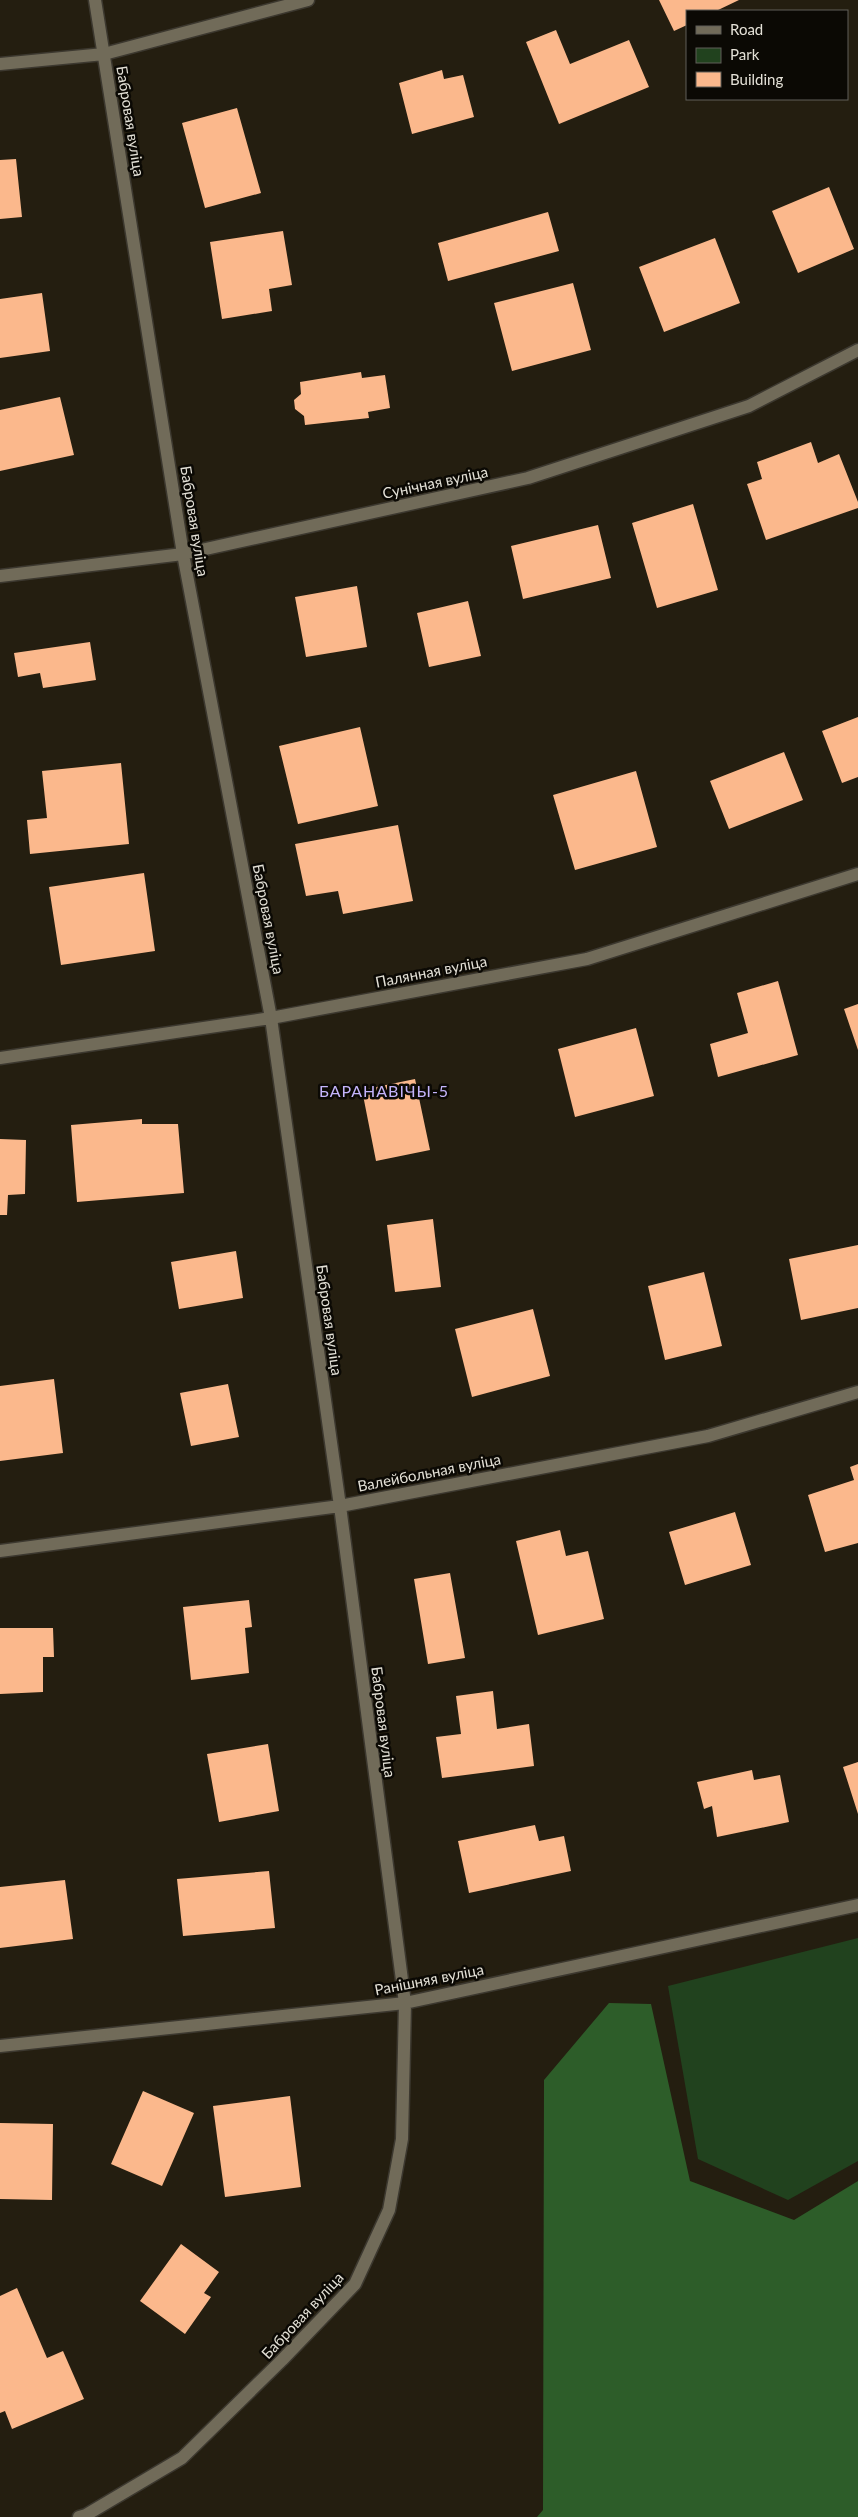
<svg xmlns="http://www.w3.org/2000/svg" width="858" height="2517" viewBox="0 0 858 2517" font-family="Lato,sans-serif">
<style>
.green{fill:#21421e}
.forest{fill:#2d5d29}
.building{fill:#fbb88c}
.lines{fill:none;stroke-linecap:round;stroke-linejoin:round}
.minor-casing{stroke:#3c382f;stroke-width:15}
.minor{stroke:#716b59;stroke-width:12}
.labels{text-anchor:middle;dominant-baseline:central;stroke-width:5;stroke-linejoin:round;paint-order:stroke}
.street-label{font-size:15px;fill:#e3e0d6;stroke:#0b0904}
.neighbourhood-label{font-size:16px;letter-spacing:1px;fill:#c4b4fb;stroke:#0b0904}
</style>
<rect width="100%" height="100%" fill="#241e10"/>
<path class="green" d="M858,1938v223l-70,39 -90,-41 -30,-173z"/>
<path class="forest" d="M609,2003l42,1 39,177 104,39 64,-39v336h-321l6,-7 1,-430z"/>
<path class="building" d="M659,0h80l-23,11h-29v14l-13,6z
M556,30l14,34 59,-24 20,47 -90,37 -33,-82z
M442,70l2,9 19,-4 11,42 -62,17 -13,-51z
M237,108l24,85 -56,15 -23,-85z
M16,159l6,58 -22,2v-59z
M829,187l25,62 -56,24 -26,-62z
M548,212l11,39 -111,30 -10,-38z
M283,231l9,54 -23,4 3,22 -50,8 -12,-77z
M715,238l25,65 -76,29 -25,-65z
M573,283l18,67 -79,21 -18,-68z
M42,293l8,58 -50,7v-59z
M361,372l1,6 23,-3 5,33 -22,4 1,6 -64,7 -1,-9 -9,-7 -1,-9 7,-6 -1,-12z
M60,397l14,58 -74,16v-61z
M811,442l7,21 21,-9 19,48v6l-92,32 -19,-56 15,-5 -5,-17z
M693,504l25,86 -61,18 -25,-85z
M598,525l13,53 -88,21 -12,-53z
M357,586l10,61 -61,10 -11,-60z
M468,601l13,55 -52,11 -12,-54z
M90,642l6,38 -53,8 -3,-15 -22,4 -4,-24z
M858,717v60l-16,6 -20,-52z
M360,727l18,79 -80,18 -19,-78z
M784,752l19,48 -74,29 -19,-48z
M121,763l8,81 -99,10 -3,-34 20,-2 -5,-47z
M636,771l21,76 -82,23 -22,-75z
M398,825l15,76 -70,13 -5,-23 -32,5 -11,-52z
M144,873l11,78 -94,14 -12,-78z
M778,981l20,74 -80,22 -8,-33 38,-11 -11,-40z
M858,1004v46l-14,-41z
M636,1028l18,68 -79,21 -17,-68z
M415,1079l15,71 -54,11 -14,-71z
M142,1119v5h36l6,69 -107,9 -6,-77z
M0,1139l26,1 -1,54 -17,1 -1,20h-7z
M433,1219l8,68 -46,5 -8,-67z
M858,1245v63l-57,12 -12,-61z
M236,1251l7,47 -64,11 -8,-47z
M704,1272l18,74 -57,14 -17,-74z
M533,1309l17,67 -78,21 -17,-68z
M54,1379l9,74 -63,8v-75z
M228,1384l11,53 -48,9 -11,-53z
M858,1464v79l-33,9 -17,-57 46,-15 -4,-13z
M735,1512l16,53 -66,20 -16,-53z
M560,1530l6,26 22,-5 16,68 -66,16 -22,-94z
M450,1573l15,85 -37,6 -14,-85z
M249,1600l3,27 -7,1 4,45 -58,7 -8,-73z
M0,1628h53l1,29h-11v35l-43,2z
M493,1691l4,38 32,-5 5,42 -92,12 -6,-41 25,-3 -5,-38z
M268,1744l11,67 -60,11 -12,-68z
M858,1762v52l-15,-47z
M752,1770l2,10 26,-5 9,47 -72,15 -5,-31 -8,3 -7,-27z
M535,1825l4,16 25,-5 7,35 -102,22 -11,-52z
M269,1871l6,57 -92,8 -6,-57z
M65,1880l8,59 -73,9v-61z
M143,2091l51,22 -32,73 -51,-22z
M290,2096l11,91 -76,10 -12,-91z
M0,2123l53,1 -1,76 -52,-1z
M181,2244l38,28 -15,21 7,4 -26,37 -45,-33z
M17,2288l30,70 16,-7 21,48 -72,30 -7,-18 -5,2v-117z"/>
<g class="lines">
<defs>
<path id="minor" d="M0,64l104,-10 204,-54
M0,576l183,-22 345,-76 221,-72 109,-56
M0,1058l271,-40 316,-59 271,-85
M0,1551l340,-45 368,-70 150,-44
M0,2046l405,-43 453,-98
M79,2517l7,-2 96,-57 100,-98 73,-76 34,-74 13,-71 3,-136 -65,-497 -69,-488 -88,-464 -88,-554"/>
</defs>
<use href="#minor" class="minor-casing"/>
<use href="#minor" class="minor"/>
</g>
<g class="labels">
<g class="street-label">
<text transform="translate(131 121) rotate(81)">Бабровая вуліца</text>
<text transform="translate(435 482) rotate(-12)">Сунічная вуліца</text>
<text transform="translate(195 521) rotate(81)">Бабровая вуліца</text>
<text transform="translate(269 919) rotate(79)">Бабровая вуліца</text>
<text transform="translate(431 971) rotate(-11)">Палянная вуліца</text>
<text transform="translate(330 1320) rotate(82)">Бабровая вуліца</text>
<text transform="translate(429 1472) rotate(-11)">Валейбольная вуліца</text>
<text transform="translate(384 1722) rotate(83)">Бабровая вуліца</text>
<text transform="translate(429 1979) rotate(-11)">Ранішняя вуліца</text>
<text transform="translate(302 2315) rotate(-47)">Бабровая вуліца</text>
</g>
<g class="neighbourhood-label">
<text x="384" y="1090">БАРАНАВІЧЫ-5</text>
</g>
</g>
<rect x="686" y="10" width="162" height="90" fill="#0b0904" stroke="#615f58"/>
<rect x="696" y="26" width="25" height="8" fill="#716b59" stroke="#615f58"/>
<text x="730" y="35" font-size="15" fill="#e3e0d6">Road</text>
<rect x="696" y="48" width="25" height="15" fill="#21421e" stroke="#615f58"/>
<text x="730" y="60" font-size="15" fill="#e3e0d6">Park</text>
<rect x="696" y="72" width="25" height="15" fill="#fbb88c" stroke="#615f58"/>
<text x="730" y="85" font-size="15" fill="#e3e0d6">Building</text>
</svg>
